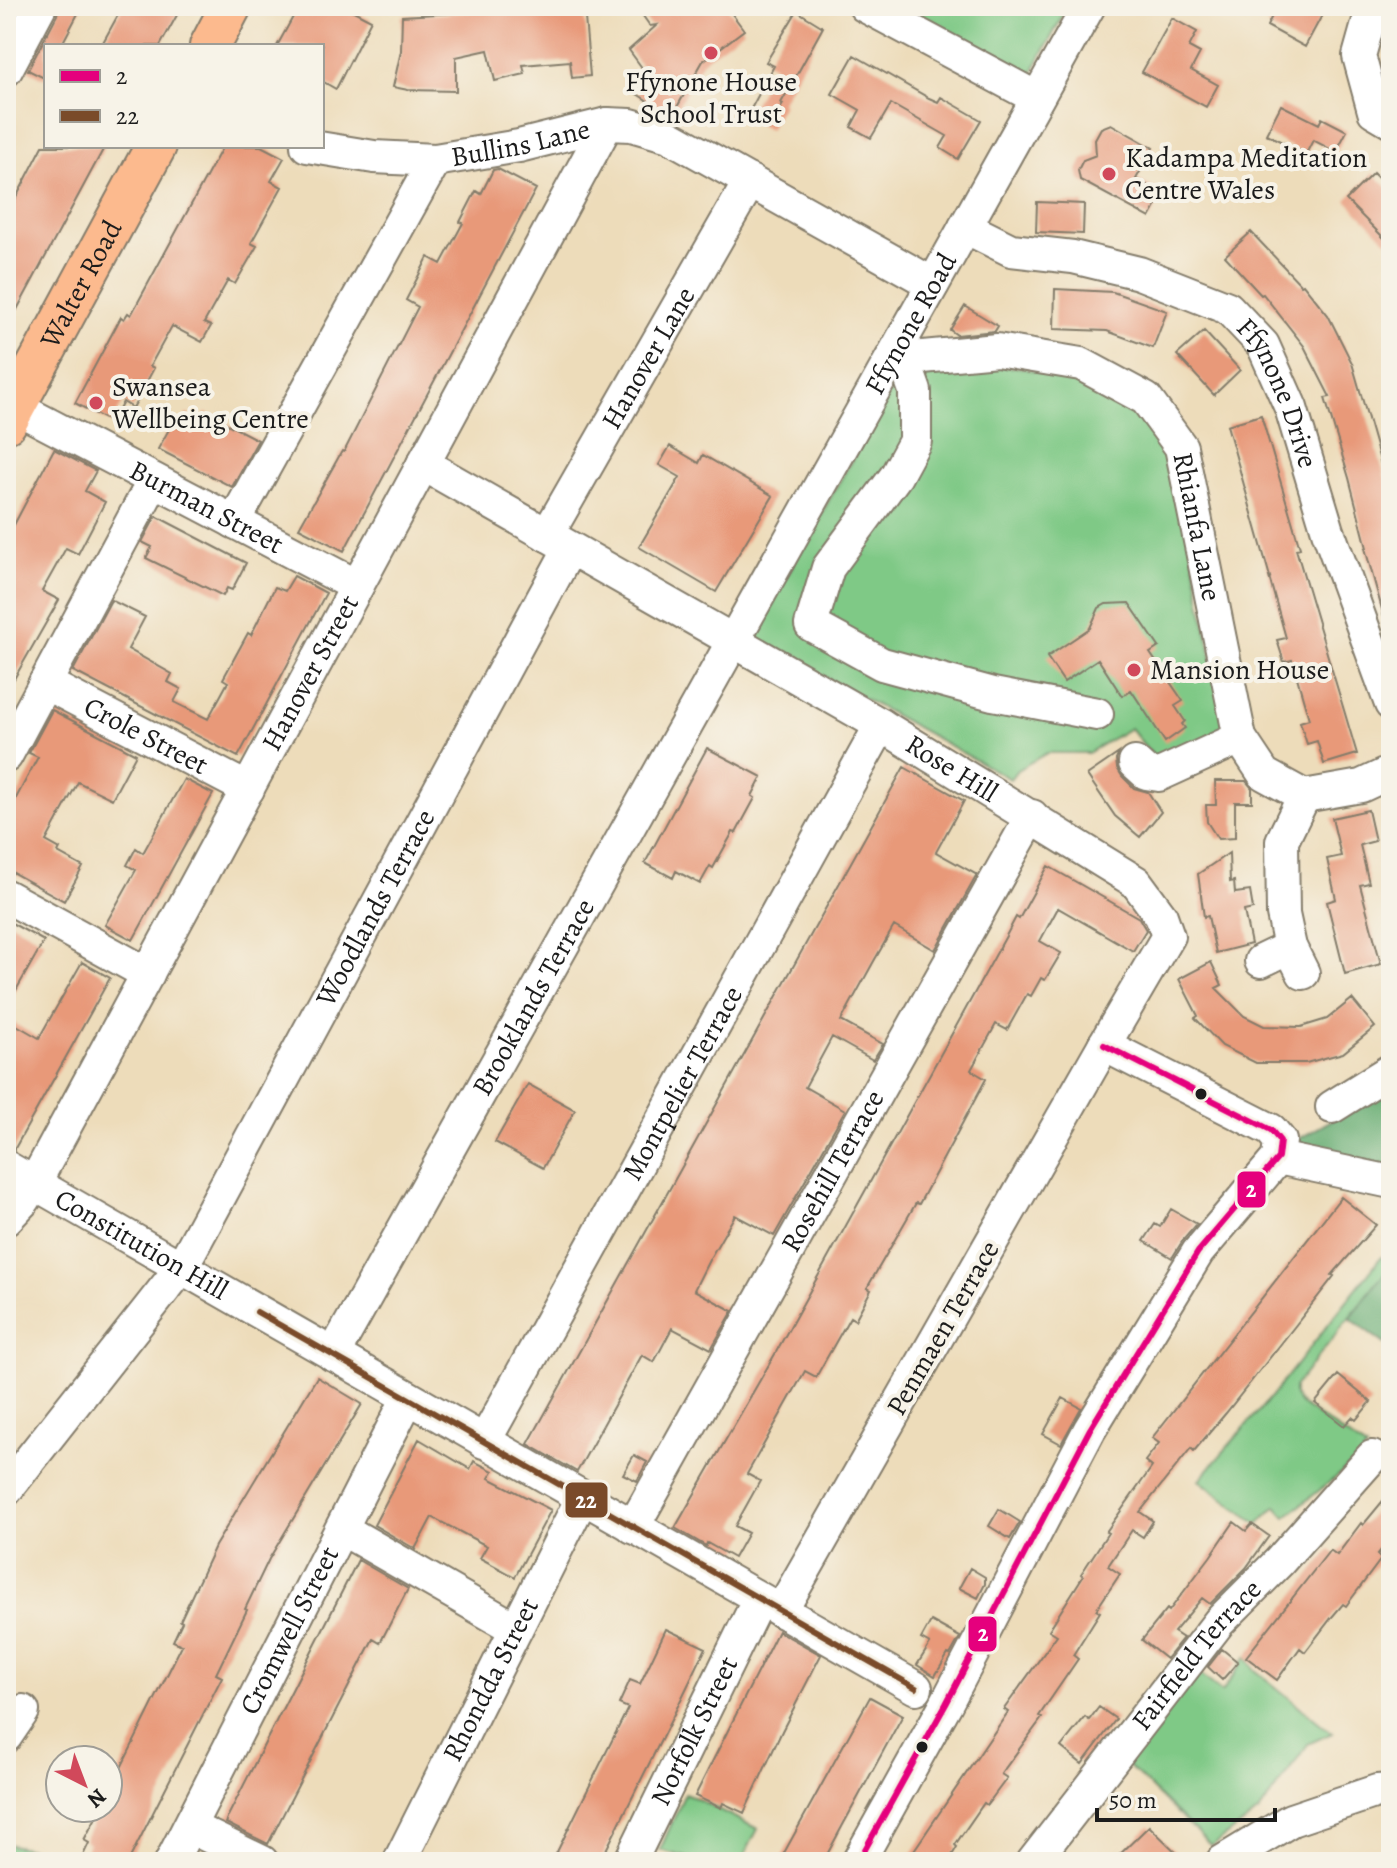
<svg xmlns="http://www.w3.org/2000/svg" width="1397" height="1868" viewBox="0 0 1397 1868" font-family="Alegreya,serif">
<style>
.green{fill:#7fc986;stroke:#4e7251;stroke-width:2}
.forest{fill:#67ad73;stroke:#426448;stroke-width:2}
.building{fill:#e89979}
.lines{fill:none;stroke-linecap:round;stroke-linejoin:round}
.minor-casing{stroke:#847c6b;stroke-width:36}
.major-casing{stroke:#847c6b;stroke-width:44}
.minor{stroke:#fff;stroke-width:32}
.major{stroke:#fcba8e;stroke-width:40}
.bus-1-casing{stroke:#f7f3e8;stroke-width:12}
.bus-2-casing{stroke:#f7f3e8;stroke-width:12}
.bus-1{stroke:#e5007d;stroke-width:6}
.bus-2{stroke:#7a4b2a;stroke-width:6}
.poi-dot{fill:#d1495b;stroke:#f7f3e8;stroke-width:3}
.bus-dot{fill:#1c1c1c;stroke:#f7f3e8;stroke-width:3}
.labels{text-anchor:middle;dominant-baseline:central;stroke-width:8;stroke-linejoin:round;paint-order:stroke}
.poi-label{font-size:28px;fill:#1c1c1c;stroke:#f7f3e8;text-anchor:start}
.street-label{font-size:28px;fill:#1c1c1c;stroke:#f7f3e8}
.line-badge{stroke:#f7f3e8;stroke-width:3}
.badge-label{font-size:22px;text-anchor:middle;font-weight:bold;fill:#fff}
</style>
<rect width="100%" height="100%" fill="#f7f3e8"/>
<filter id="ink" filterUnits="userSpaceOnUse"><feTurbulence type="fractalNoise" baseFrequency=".0125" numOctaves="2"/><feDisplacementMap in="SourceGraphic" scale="16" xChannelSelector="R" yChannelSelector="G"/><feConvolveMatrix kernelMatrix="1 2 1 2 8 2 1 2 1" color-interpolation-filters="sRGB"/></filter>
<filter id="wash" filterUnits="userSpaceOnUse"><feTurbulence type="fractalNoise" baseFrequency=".006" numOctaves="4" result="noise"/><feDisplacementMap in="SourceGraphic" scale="32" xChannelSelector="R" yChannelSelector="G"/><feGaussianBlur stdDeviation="1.8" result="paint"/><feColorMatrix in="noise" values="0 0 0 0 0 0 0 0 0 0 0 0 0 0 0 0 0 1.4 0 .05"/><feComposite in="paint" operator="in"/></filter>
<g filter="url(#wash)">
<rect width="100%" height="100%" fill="#eddcba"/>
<path class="green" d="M901,6h167l-39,73z
M970,367h48l68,16 48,30 27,26 17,37 47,254 -56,30 -16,-4 -23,-28 -42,25h-41l-30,17 -7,9 -258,-142 137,-243 27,-24z
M1391,1252v13l-97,122v8l5,8 67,46 -6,9 -74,59 -10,-11 -18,18 -59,-44 72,-83 110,-140h5z
M1246,1657l8,12 78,64 -24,11 -49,68 -48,34 -89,-86 72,-91 28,23z
M685,1793l73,36 -17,33h-38l-43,-12z
M6,1844l30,6 -1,12h-29z"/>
<path class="forest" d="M1391,1086v85l-98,-17 4,-14z
M1391,1265v88l-1,-5 -40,-30z"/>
<g id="blocks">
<path class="building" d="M59,6h23l-21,40h-15v33l-18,-9 29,-55z
M123,6h59l-22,40h-59z
M299,6h45l27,14 -35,69 -14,-8v-35h-45z
M482,6h102l6,70 -18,2 -2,-17 -47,4 2,9 -30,7 -7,-31 -32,7v34l-48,-1 -15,-3 8,-36 1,-35 70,-4 -1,-4z
M636,6h90l18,24 -41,31 -31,55 -35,-22 11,-18 -19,-26 28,-25 -7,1z
M1277,6h50l-22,41 -38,-21z
M797,11l26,16 -28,51 -14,25 2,1 -14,26 -23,-12 28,-52 -8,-4z
M1172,18l25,14 -8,15 11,6 -9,17 27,15 -12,22 -64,-35z
M854,55l75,43 9,4 3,-5 40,23 -23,39 -18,-11 7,-12 -56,-32 -20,34 -20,-11 9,-17 -28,-16z
M1281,105l38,19 3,-6 25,13 -11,21 -23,-12 -7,14 -40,-20z
M1111,124l42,24 -17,31 27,15 -13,24 -70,-38 -2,-10 5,-10 13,-5 -1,-16 6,-11z
M43,146h62l-99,184v-113z
M223,146h38l23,12 -13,23 11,6 -31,56 6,3 -22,38 -7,-4 -24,43 7,3 -9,16 -30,-16 -22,40 4,2 -21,40 -10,-6 -11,21 -37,-20 46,-86 3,2 4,-6 3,2z
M498,169l38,20 -192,362 -45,-23 43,-77 2,1 74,-145 -12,-7 17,-33 5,-10 13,7 22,-41 -3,-1 16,-31 5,3 12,-24z
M1373,173l18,18v54l-45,-45z
M1037,202l47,2 -1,30 -47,-2z
M1251,232l50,53 2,-1 25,31 24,48 39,136v120l-6,1 -20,-72h2l-18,-70 -24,-80 5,-1 -26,-51 -41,-52 -2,1 -36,-39z
M1055,289l58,3 54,19 -14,37 -46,-17 -53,-2z
M965,306l33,20 -3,5 -38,4 -7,-5z
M1204,331l36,39 -26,25 -37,-40z
M206,413l52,27 -26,47 -74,-38 14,-25 7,4 8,-14 14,8z
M1261,415l39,133 -4,1 61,205 -33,10 -7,-23 -10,3 -7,-22 9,-3 -17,-59 -8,2 -7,-22 9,-2 -17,-61h1l-43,-152z
M670,446l29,17 4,-8 70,41 -57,96 -77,-45 41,-70 -21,-12z
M54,449l42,22 -11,20 20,11 -27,52 -12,-6 -24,43 17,9 -53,93v-153z
M156,516l90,47 -14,27 -5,-2 -4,8 -77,-38 6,-11 -10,-5z
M294,576l32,17 -88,164 -165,-86 38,-71 34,17 -17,32 44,25 -4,8 13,7 -7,13 34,17 20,-37 -5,-3 25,-46 3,2 24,-48 10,4z
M1129,603l30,44 -9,6 33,48 -8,5 10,15 -3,3 3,4 -20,14 -34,-52 -9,6 -24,-37 -34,23 -17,-25 43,-29 9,-20 7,-4z
M52,710l84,44 -24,45 -34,-17 -32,59 14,8 -2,4 25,14 -19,34 -58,-32v-52l32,-60 -9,-4z
M707,748l55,29 -10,19 3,2 -19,35 -3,-1 -20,36 -3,-2 -10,18 -24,-13 -3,7 -28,-15z
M1119,753l-3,7 1,8 5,8 12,12 14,4 13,20 -21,25 -25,-21 -28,-41z
M904,767l60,34 -28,51 41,23 -42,75 -41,-24 -20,35 -33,60 42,23 -10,16 -41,-23 -27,50 40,23 -71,126 -39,-21 -26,45 -15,30 39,21 -22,38 -39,-21 -18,34 -12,-7 -65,117 -49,-28z
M184,779l29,15 -80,146 -28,-15 31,-55 -9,-5 9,-17 7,5z
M1215,781h31l6,7v14h-17v36l-17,1 -11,-17 -1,-17h10z
M1368,810l7,31 -15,4 9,38 -9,2 21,79 -36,10 -18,-72 9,-3 -9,-40 14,-3 -9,-38z
M1229,853l1,29 4,-1 1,12 15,-2 3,18 -9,2 7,33 -35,9 -8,-37 -4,1 -6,-43z
M1048,866l91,52 7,12 -13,21 -75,-43 -18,33 21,12 -16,27 -4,-2 -10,18 -4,-2 -20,36 -11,-6 -25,46 15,9 -67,125 -3,-1 -49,85 4,2 -16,30 -5,-3 -34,60 -11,-6 -58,103 13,7 -25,45 13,7 -14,25 -27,-15 -1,3 -31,-18 100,-174 231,-418 10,-19 3,2z
M6,920l38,21 -38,67z
M82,962l28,16 -96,172 -8,-2v-129l33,19z
M1211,962l11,23 -6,3 28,28 20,10 37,1 26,-8 25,-20 23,28 -32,26 -37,10h-50l-34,-17 -27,-28 3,-2 -19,-37z
M528,1084l47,26 -32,58 -48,-26z
M1341,1197l35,28 -44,50 2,1 -54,69 -54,68 -32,38 -3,-3 -51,64 13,9 -10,16 -11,-7 -24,36 12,8 -24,36 4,2 -27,43 5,4 -39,57 3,2 -41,56 6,4 -20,27 -3,-2 -29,42 2,2 -9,15h-42l102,-150 -4,-3 53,-74 -8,-5 34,-54 -2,-2 27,-41 -2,-1 46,-65 -7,-6 14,-18 -7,-5z
M1171,1209l26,15 -14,16 -11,18 -28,-17 11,-17 5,3z
M1338,1375l33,27 -15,18 -4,-3 -8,9 -29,-23z
M317,1377l45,27 -93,155 -24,50 2,1 -31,64 6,3 -94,185h-48l9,-19 -5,-3 17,-32h7v-14l74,-149 -9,-4 9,-19 -2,-1 35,-75z
M1063,1398l18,10 -20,36 -18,-10z
M419,1439l51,30 4,-8 19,10 -4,7 62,32 -36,67 -35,-19 7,-12 -55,-29 -17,32 2,1 -43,-25z
M634,1455l13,7 -10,19 -14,-7z
M1391,1491v47l-14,17 4,4 -35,47 -3,-2 -11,13 -27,35 -5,-4 -23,32 -31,-23 84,-107 7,5 24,-32 2,2z
M999,1509l21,13 -10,17 -21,-13z
M1234,1522l12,9 6,-7 17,12 -23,32 -36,36 -8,-6 -28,34 9,6 -17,21 -24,-19 25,-31 2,2 41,-54z
M358,1560l50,29 -28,54 -7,-4 -105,205 -42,-21 1,-2 -1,-1z
M970,1568l15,9v7l-7,14 -19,-10z
M931,1621l29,16 -10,18 -2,-1 -13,22 -18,-11 13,-21 -9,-5z
M666,1629l40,19 -33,68 -73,146h-48l76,-154 -9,-4 11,-24 10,4z
M778,1631l43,24 -39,76 -38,82 -21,-10 -2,5 -26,-12z
M1222,1649l16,13 -16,18 -14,-13z
M870,1697l33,18 -59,108 -21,39h-44z
M1099,1707l17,12 -34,45 -21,-17 24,-30 4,3z
M1149,1826l37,36h-74z"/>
</g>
</g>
<g filter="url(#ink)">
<use href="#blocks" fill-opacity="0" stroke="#847c6b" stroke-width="2"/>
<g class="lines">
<defs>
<g id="minor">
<path d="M865,6l172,92"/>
<path d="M1373,6l-14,50 15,55 17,10"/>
<path d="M6,70l34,-64"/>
<path id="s1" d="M307,146l67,11 61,3 84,-14 88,-22 24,1 38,11 264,148"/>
<path id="s2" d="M965,227l46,23 62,7 66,16 89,35 35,37 28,63 37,123 63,173"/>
<path id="s3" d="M891,360l106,-10 84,14 65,35 35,48 59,291"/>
<path d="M904,360l11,31v50l-19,35 -68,92 -17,57 71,39 111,30 104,20"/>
<path id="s4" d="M15,407l342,179"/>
<path id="s5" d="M423,464l458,261 255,157 25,34 7,20 -64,109 -323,566"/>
<path d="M234,522l201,-362"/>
<path id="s6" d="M547,535l203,-354"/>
<path id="s7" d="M45,683l203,106"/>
<path d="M6,756l148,-276"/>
<path d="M1135,763l11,10 13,2 81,-37 24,36 40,22 57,-10 30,-14"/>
<path d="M6,896l142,78"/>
<path d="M1261,961l29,-14"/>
<path d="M1303,973l-13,-26 -7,-33 -1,-73 22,-45"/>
<path d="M1332,1107l59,-37"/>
<path d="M1278,1158l113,24"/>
<path id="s8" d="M6,1167l910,521"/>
<path id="s9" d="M6,1219l18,-19 10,-16 573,-1060"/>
<path id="s10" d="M333,1355l756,-1349"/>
<path id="s11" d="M484,1442l397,-717"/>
<path id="s12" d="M6,1490l175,-222 389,-720"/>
<path id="s13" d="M633,1527l399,-711"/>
<path d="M342,1529l174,100"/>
<path d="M6,1736l17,-25"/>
<path d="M190,1827l72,35"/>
<path id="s14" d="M171,1862l237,-464"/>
<path id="s15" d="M399,1862l183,-364"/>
<path id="s16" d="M630,1862l129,-263"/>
<path d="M858,1862l88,-158 144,-275 108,-177 80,-94 2,-17 -9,-11 -167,-85"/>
<path id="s17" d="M1033,1862l186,-240 60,-60 93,-105"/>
<path d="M1222,1862l69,-42 86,-29 14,-1"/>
</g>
<g id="major">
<path d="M210,46l21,-40"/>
<path id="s18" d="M6,423l150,-277"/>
</g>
</defs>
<use href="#minor" class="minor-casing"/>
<use href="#major" class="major-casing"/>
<use href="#minor" class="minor"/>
<use href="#major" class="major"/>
<defs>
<path id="bus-1" d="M858,1862l88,-158 144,-275 108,-177 80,-94 2,-17 -9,-11 -167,-85"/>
<path id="bus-2" d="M257,1312l659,376"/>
</defs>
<use href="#bus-1" class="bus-1-casing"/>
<use href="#bus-2" class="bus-2-casing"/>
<use href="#bus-1" class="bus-1"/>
<use href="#bus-2" class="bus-2"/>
</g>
</g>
<g class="poi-dot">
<circle cx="711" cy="53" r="8"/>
<circle cx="1109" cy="174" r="8"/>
<circle cx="96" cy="403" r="8"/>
<circle cx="1134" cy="670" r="8"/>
</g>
<g class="bus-dot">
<circle cx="1201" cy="1094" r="7"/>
<circle cx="922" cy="1747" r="7"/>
</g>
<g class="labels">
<g class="poi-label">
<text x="711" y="82" text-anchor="middle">Ffynone House<tspan x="711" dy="32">School Trust</tspan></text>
<text x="1125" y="158">Kadampa Meditation<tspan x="1125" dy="32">Centre Wales</tspan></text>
<text x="112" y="387">Swansea<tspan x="112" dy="32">Wellbeing Centre</tspan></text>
<text x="1150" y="670">Mansion House</text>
</g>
<g class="street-label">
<text stroke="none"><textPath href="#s1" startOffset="216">Bullins Lane</textPath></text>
<text stroke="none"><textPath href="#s18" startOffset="158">Walter Road</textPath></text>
<text stroke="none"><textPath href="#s10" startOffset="1182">Ffynone Road</textPath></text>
<text stroke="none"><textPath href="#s6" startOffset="204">Hanover Lane</textPath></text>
<text stroke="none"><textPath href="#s2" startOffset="378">Ffynone Drive</textPath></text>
<text stroke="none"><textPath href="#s4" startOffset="216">Burman Street</textPath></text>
<text stroke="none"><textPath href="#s3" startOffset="406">Rhianfa Lane</textPath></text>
<text stroke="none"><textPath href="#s9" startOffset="626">Hanover Street</textPath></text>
<text stroke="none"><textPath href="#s7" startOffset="114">Crole Street</textPath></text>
<text stroke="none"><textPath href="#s5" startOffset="610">Rose Hill</textPath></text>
<text stroke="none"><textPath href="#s12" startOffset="692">Woodlands Terrace</textPath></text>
<text stroke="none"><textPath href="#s10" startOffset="410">Brooklands Terrace</textPath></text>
<text stroke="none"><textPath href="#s11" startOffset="410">Montpelier Terrace</textPath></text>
<text stroke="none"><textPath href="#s13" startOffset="408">Rosehill Terrace</textPath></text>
<text stroke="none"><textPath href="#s8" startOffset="156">Constitution Hill</textPath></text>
<text transform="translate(943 1328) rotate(-60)">Penmaen Terrace</text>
<text stroke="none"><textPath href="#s14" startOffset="260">Cromwell Street</textPath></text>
<text stroke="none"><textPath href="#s17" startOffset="264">Fairfield Terrace</textPath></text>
<text stroke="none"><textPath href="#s15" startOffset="204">Rhondda Street</textPath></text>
<text stroke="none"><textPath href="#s16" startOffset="146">Norfolk Street</textPath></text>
</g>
</g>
<g class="line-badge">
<rect x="1236" y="1170" width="31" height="39" rx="8" fill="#e5007d"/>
<rect x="564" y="1481" width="45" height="38" rx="8" fill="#7a4b2a"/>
<rect x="967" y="1615" width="31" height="38" rx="8" fill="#e5007d"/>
</g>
<g class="badge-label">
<text x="1251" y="1197">2</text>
<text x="586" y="1508">22</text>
<text x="983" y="1641">2</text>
</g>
<rect width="1397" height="1868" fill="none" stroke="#f7f3e8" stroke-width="32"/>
<rect x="44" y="44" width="280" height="104" fill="#f7f3e8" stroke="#9f9d96" stroke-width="2"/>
<rect x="60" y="70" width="40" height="12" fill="#e5007d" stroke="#9f9d96" stroke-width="2"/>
<text x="116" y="84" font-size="24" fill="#1c1c1c">2</text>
<rect x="60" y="110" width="40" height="12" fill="#7a4b2a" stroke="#9f9d96" stroke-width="2"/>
<text x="116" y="124" font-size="24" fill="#1c1c1c">22</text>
<g transform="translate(84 1784) rotate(138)"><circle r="38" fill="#f7f3e8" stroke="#9f9d96" stroke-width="2"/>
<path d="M0-6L14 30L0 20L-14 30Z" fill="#d1495b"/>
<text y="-12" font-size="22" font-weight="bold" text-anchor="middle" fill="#1c1c1c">N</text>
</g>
<path d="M1097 1808v12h178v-12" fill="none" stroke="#1c1c1c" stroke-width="4"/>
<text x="1109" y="1808" font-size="24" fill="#1c1c1c" stroke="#f7f3e8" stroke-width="6" paint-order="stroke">50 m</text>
</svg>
